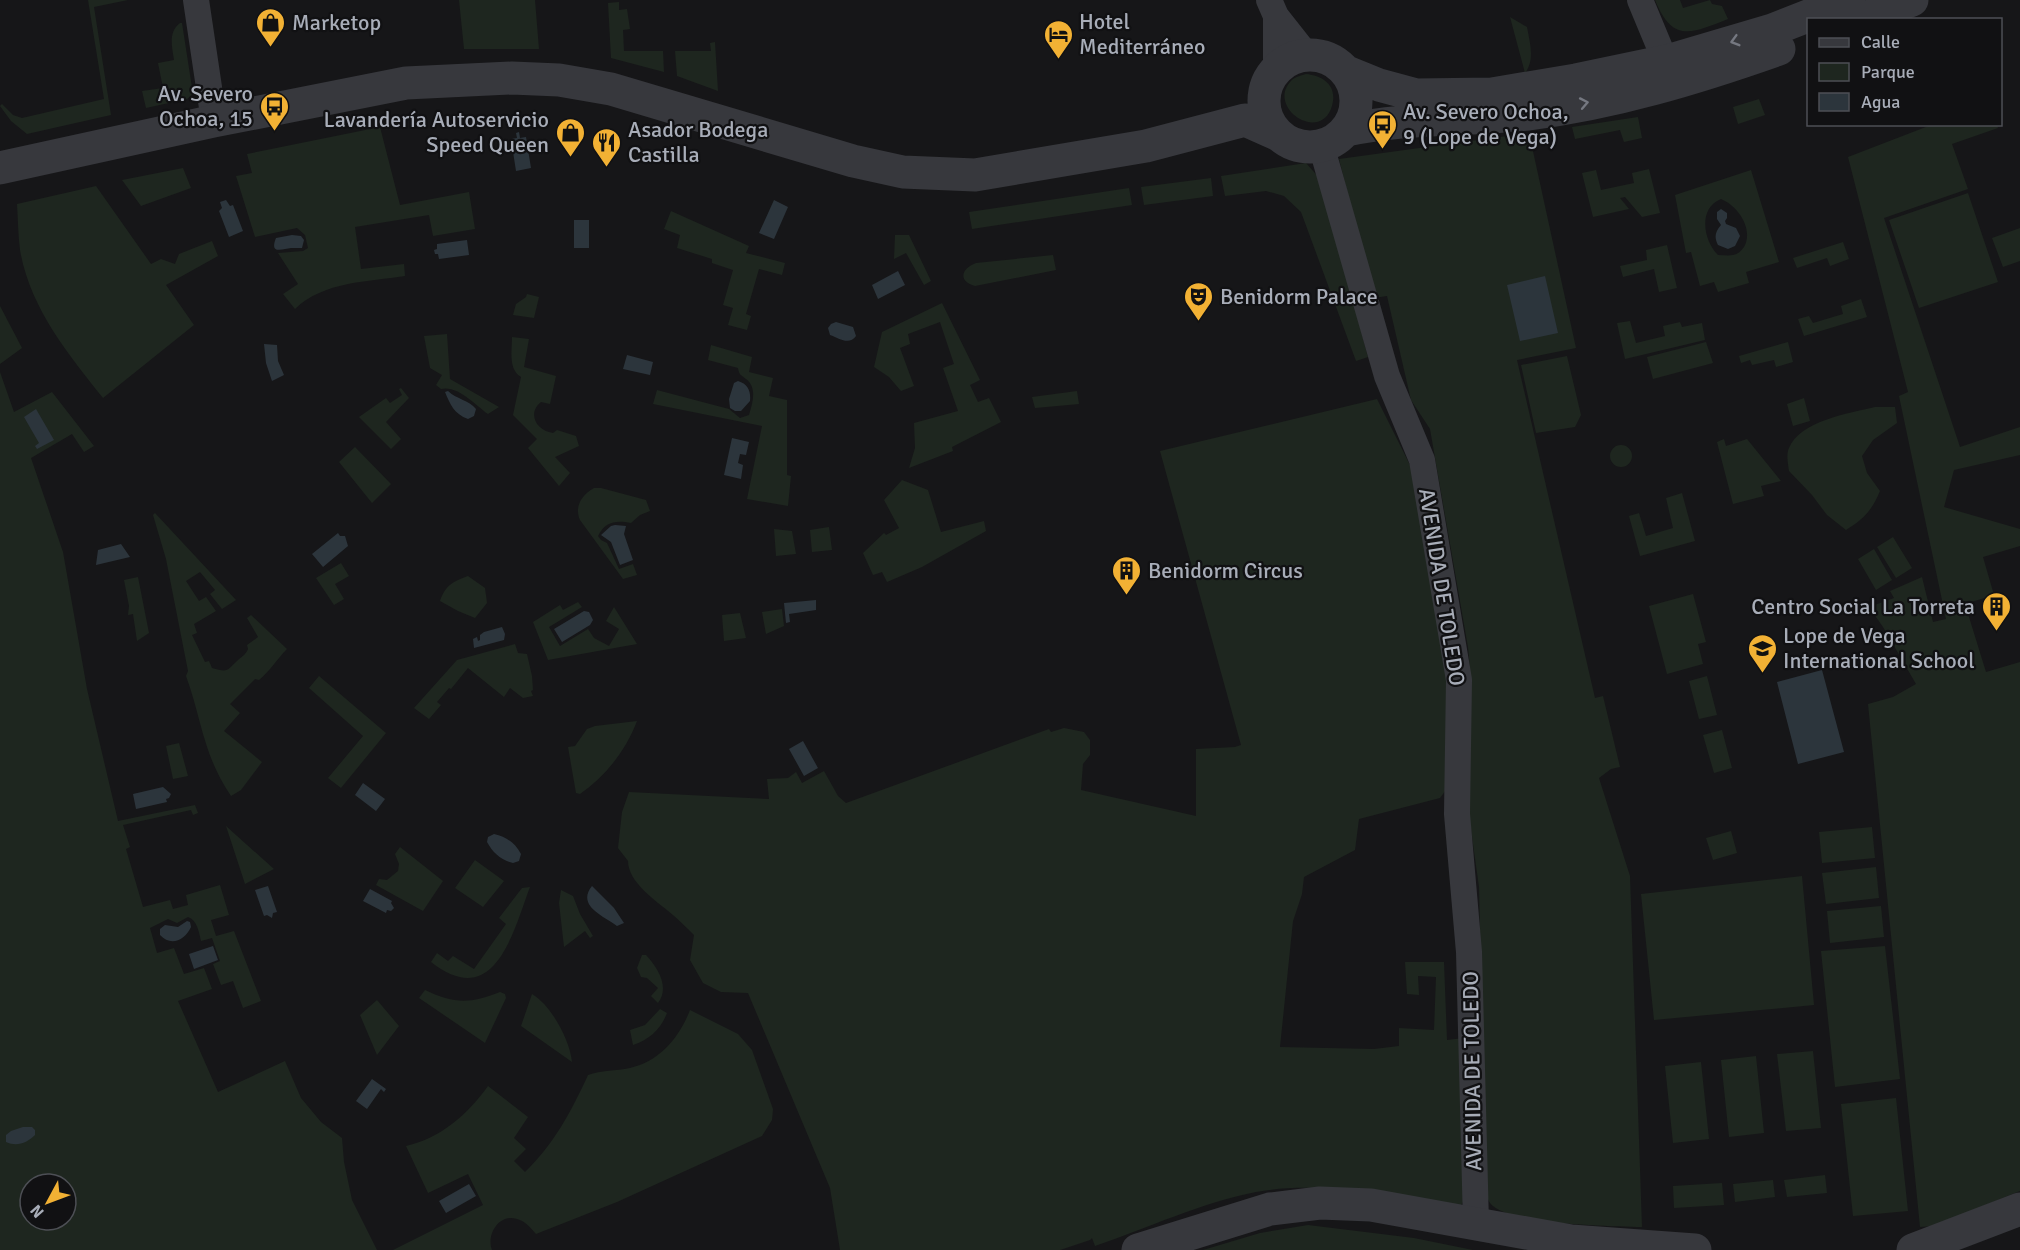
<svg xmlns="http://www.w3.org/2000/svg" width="2020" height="1250" viewBox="0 0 2020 1250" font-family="Signika,sans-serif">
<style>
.green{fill:#1e261f;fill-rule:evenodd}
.water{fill:#2c353c}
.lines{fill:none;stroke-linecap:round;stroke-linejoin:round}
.minor{stroke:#37383d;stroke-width:26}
.tertiary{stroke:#37383d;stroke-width:33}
.oneway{stroke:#757881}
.labels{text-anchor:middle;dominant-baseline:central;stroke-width:4.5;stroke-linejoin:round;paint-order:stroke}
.poi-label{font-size:22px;fill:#a8adb8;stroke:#111113;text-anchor:start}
.street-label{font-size:22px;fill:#a8adb8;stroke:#111113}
</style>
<rect width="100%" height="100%" fill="#161618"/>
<path class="green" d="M88,0h40l-34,7 17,108 -84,19 -16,-13 -11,-15 2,-2 11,11 9,3 82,-19z
M459,0h76l4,49h-75z
M1655,0h25l3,8 27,-8 2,4 10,2 6,13c-36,14 -55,25 -73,-19z
M619,2v8l8,-1 3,20 -7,1 1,21h39l1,21 -53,-14 -3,-55z
M1510,17l17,10c3,16 8,33 -2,46z
M180,23h2l11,71 -6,5 -41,9 -4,-17 21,-3 -5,-25 16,-3c-2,-13 -6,-28 6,-37z
M715,42l3,49 -41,-15 -2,-25h36l-1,-8z
M1306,74c19,2 33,13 25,35 -14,34 -67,-4 -38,-30 3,-2 9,-4 13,-5z
M1759,99l6,16 -27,9 -5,-17z
M1638,117l4,21 -18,4 -4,-12 -45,9 -3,-12z
M1931,125h66l1,3 -46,16 16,45 -84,29 76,229 60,-20v28l-66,15 -10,37 76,22v17l-37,11 11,38 -29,9 21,68 34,-10v529l-86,35 -14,1 -52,-523 25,-7 23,-13 -33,-57 -14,-20 25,-9 -4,-7 32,-14 11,45 13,-3 -47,-223 9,-4 -60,-235z
M380,127l20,78 69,-13 6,37 -42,7 -4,-21 -74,12 6,42 43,-5 1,12c-37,6 -81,5 -110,33l-12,-15 15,-10 -20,-31 25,-2 5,-3 -3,-13 -8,-7 -42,9 -19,-61 16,-3 -5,-19z
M1522,134l7,4 2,4 45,206 -59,12 78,338 8,-2 17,71 -9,2 -12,9 31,98 12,351c-32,-1 -126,-2 -149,-21 -4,-3 -5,-7 -7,-12l-7,-307 -11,-79 2,-138 -2,-23 -38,-218 -19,-29 -24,-104 -13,2 -35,-139z
M1306,163l15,17 47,177 -12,4 -55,-149 -17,-16 -18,-5 -41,5 -4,-20z
M183,168l8,20 -50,18 -19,-26z
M1649,169l11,44 -18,4 -17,-20 -5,1 9,11 -36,8 -11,-44 14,-3 5,20 33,-7 -2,-10z
M1751,170l28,92 -33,10 3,11 -31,9 -4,-10 -14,4 -9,-34 -5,1 -11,-58zM1721,199c17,7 33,30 23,48 -3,4 -6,7 -11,8 -5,1 -10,0 -15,0 -15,-15 -20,-47 3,-56z
M1211,178l2,18 -69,9 -3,-18z
M96,186l55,78 10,-5 14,5 4,-10 33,-13 6,15 -52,29 28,40 -91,73c-35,-44 -73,-90 -83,-148 -2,-15 -2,-31 -3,-46z
M1129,188l3,17 -160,24 -3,-17z
M1968,193l30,89 -79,26 -30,-88z
M671,211l78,35 -3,7 39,10 -3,12 -23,-6 -13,45 5,2 -4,14 -19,-5 5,-17 -10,-3 10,-35 -21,-7v-4l-35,-11 3,-13 -16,-6z
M2020,228v33l-17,6 -11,-29z
M895,235h14l22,46 -7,4 -18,-32 -12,6z
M1843,242l6,17 -19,7 -3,-8 -30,10 -4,-10z
M1667,245l10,43 -18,4 -5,-23 -31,8 -3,-11 27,-6 -1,-10z
M1053,255l3,15 -81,16c-18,-5 -13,-18 1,-23z
M527,294l12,3 -5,21 -21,-3 3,-11 10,-7z
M1861,299l6,18 -63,19 -6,-17 11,-3 4,7 30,-9 -2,-8z
M942,303l38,77 -10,5 8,17 11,-4 12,24 -49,25 1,4 -44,17 6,-20 -1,-25 44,-12 -15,-43 11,-4 -14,-42 -32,12 2,10 -10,4 14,38 -13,5 -12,-14 -15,-10 8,-35z
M0,306l22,42 -22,16z
M1630,321l6,22 29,-7 -2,-10 17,-4 2,5 20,-4 3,17 -80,19 -8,-36z
M447,334l3,45 49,28 -11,7c-13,-9 -30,-29 -47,-25l-5,-4 6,-10 -12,-7 -6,-32z
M512,337l17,2 -5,28 32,9 -6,28 -9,-2c-14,11 -5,29 12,31l4,-3 19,6 3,10 -24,11 15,16 -11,13 -31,-38 9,-9 -24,-24 8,-38c-13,-8 -9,-26 -9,-40z
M1706,342l7,21 -60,16 -6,-22z
M1788,342l5,20 -17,5 -2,-7 -22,5 -2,-5 -9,3 -2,-7z
M711,345l41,12 -3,15 24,6 -4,18 18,4v75l4,1 -3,30 -41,-7 15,-73 -109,-22 4,-14 72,19 11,9 9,-3c3,-11 9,-27 -3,-36 -5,-4 -7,-4 -8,-11l-30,-8z
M1567,356l14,59 -6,12 -39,6 -15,-68z
M0,372l14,40 38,-20 42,54 -10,6 -12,-18 -41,24 32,94 24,137 31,132 77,-16 3,8 -5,2 -2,-5 -68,15 7,22 -4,2 17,58 27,-7 3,9 15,-4 -2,-10 34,-10 9,30 -18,5 5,16 18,-5 27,70 -18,7 -10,-27 -12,4 -8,-21 7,-3 -8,-23 -11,3c-2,-9 -4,-21 -13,-24l-11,6 -9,-4 -18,9 7,25 17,-5 10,26 20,-6 8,21 -34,12 40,91 67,-31 16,37 20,24 21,16 2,24 8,38 25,50h-377zM30,1184h36v36h-36z
M401,388l8,10 -23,24 15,17 -10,10 -32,-32 27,-19 4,5 12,-8 -3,-6z
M1077,391l2,13 -44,4 -3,-11z
M1804,398l6,23 -17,5 -6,-22z
M1377,399l34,68 37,189 -2,134 -6,8 -81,21 -4,31 -51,27 -2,17 -9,27 -13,126 94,2 25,-3v-18l35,2 2,-53 -18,-1 1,19 -12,-1 -2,-32h39l3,78 17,-2 1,160 -5,9c-66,-10 -137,-27 -204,-15 -56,11 -108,36 -161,54l-3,-8 -2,2 -30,10h-220l-10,-62 -82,-195 -27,-1 -18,-9 -13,-23 4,-25c-7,-7 -14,-14 -21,-20 -15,-13 -45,-32 -45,-54l-10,-13 4,-36 7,-20 140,7 -2,-20 21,-1 8,-6 6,11 22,-12 14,25 8,7 203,-74 2,3 13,-4 20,4 6,8v15l-7,9 -2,26 115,26v-67l39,-2 6,-2 -81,-294z
M1875,407h20l2,16 -24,17 -11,16 5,17 13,18c-8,19 -16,28 -34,39l-19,-15 -15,-20 -23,-24c-1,-7 -3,-17 0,-23 11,-27 60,-35 86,-41z
M1724,439l2,7 21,-7 34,42 -20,5 3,10 -31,8 -16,-62z
M1610 456a11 11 0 1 1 22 0a11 11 0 1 1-22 0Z
M355,447l36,37 -19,19 -33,-41z
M902,480l26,10 13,42 43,-11 2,10 -64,36 -35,15 -5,-10 -9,3 -10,-22 21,-20 2,2 13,-7 -15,-28z
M594,488h7l45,12 4,11 -10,4 -9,8c-14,-3 -26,-2 -33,13l3,4 6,3 12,26 14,-5 4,11 -14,4 -43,-59c-6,-14 2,-25 14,-32z
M1682,493l13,48 -55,15 -11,-40 10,-3 7,23 27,-8 -7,-30z
M155,513l81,87 -14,9 -12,-15 5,-4 -15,-18 -14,9 13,20 7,-4 10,14 -22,13 3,9 -5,2 13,27 4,-1 3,7c17,5 15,2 26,-8 5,-4 8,-6 10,-11l-1,-4 11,-8 -11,-19 4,-3 36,34c-10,10 -16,21 -28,31l-4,-1 -25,25 10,9 -16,18 38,31 -21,28 -10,6c-28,-41 -29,-76 -45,-120l2,-5 -22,-112 -13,-44z
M829,527l3,23 -20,2 -2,-22z
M774,529l18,2 4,23 -20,2z
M1893,537l19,31 -16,10 -19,-31z
M1874,549l18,31 -16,10 -18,-31z
M341,563l8,13 -14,8 9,15 -10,6 -18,-27z
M468,576l17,12 2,15 -12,15 -17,-7 -18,-10c6,-17 13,-19 28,-25z
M138,577l11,56 -12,8 -4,-27 -5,1 1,-9 -5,-26z
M1693,594l13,48 -8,2 5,20 -36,10 -18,-68z
M578,602l4,5 -33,20 11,19 28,-17 6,9 15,8 10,-17 -13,-8 8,-14 23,37 -89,16 -15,-38 27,-17 3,5z
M782,609l2,17 -18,8 -4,-22z
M740,613l6,25 -22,3 -2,-26z
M515,644l3,9 9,1 5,22 1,14 -2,1 2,5 -10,2 -13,-10 -6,9 -36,-29 -17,21 -2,-1 -12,14 4,3 -12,14 -15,-11 43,-48z
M319,676l67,57 -45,55 -13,-10 35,-42 -54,-48z
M1707,676l10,39 -18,4 -10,-38z
M637,721c-11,29 -31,55 -57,73l-4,-1 -8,-46 7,-1 12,-17 8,-3z
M1722,730l10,38 -18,5 -11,-38z
M179,743l9,33 -15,3 -7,-33z
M226,826l48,43 -29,15z
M1872,827l3,31 -53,5 -3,-31z
M1731,831l6,22 -24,7 -7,-22z
M400,847l43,34 -20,30 -47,-26 3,-6 8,1 11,-9 1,-7 -4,-10z
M475,860l29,21 -21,26 -28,-19z
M1876,867l3,31 -53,6 -4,-31z
M1802,876l12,129 -160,15 -13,-126z
M530,887c-17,45 -35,125 -99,75l6,-9 11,8 5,-5 21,13 32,-45 -7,-6 23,-30z
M561,890l12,6 7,18 13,22 -3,2 -5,-7 -21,16 -5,-44z
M1881,906l3,31 -54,6 -3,-32z
M1885,946l15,133 -65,8 -14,-136z
M642,955h4c12,13 24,32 12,48l-7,-7 7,-8 -11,-10 -6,-1 -4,-9z
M425,990c29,14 45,14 75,2l5,2 1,4 -21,45 -66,-45z
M532,994c19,11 38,46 40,68l-51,-36z
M377,1000l22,26 -22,29 -17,-40z
M660,1009l7,4c-6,16 -18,27 -34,32l-3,-15 15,-5z
M690,1010l48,24 14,16 21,59 -1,11 -10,16 -145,66 -81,32c-5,-6 -11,-13 -19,-15 -18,-6 -31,16 -25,31h-99l90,-45 -15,-31 -40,19 -22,-47c35,-8 62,-32 82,-60l40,31 -14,21 12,11 -12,12 11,11c29,-28 46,-60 63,-97 13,-5 28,-4 42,-7 30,-7 49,-30 60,-58z
M1813,1051l8,77 -35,3 -9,-77z
M1756,1056l8,77 -35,4 -8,-77z
M1701,1062l8,77 -36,4 -8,-77z
M1896,1098l12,113 -55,5 -12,-112z
M1825,1175l2,18 -40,4 -3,-17z
M1773,1180l2,17 -40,5 -2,-18z
M1722,1183l2,22 -50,3 -1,-22z
M1308,1225l106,13 59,12h-270l57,-17z"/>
<path class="water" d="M519,132l1,6 6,-1 5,31 -15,3 -5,-32 6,-1 -1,-5z
M226,200l4,6 3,-1 10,26 -14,6 -10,-26 3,-3 -2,-6z
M774,200l14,7 -14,32 -15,-6z
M1721,209l6,4v5l-2,3 1,3 10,4 4,8 -5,10 -7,3 -10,-4c-4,-8 -3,-13 3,-20l-4,-6v-7z
M574,220h15v28h-15z
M292,235l9,1 3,4 -2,8c-4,0 -7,0 -11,0 -8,1 -22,7 -15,-10z
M467,240l2,15 -30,4 -1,-5h-3l-1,-4 3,-1v-5z
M898,271l7,14 -27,14 -6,-14z
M1545,276l13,57 -38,8 -13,-56z
M836,322l17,5 3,9c-7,10 -17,2 -26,-1l-2,-7 3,-4z
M264,344l13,1 1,16 6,14 -12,6 -6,-18z
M627,355l26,7 -3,13 -27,-6z
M738,381c10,3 13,10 12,20l-9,10h-6l-5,-3 -1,-9 5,-16z
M448,391c8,8 21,9 28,18l-2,7 -6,3c-14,-5 -18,-15 -23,-27z
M36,409l18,31 -17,9 -2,-3 4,-3 -15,-26z
M732,438l17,4 -3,13 -6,-1 -2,9 5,2 -2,14 -17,-4z
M615,525l11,1 -2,8 9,26 -13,5 -9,-23 -10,-7 10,-9z
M338,533l2,3h5l3,10 -25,21 -11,-13z
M121,544l9,13 -34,8 2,-15z
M816,600v10l-27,4 1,8 -4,1 -2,-20z
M584,611l5,1 4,8 -3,5 -28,17 -8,-13z
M502,627l3,7 -1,6 -30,8 -1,-9 4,-2 1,4 2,-1v-5l4,-3z
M1822,670l22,82 -46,12 -21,-82z
M803,741l15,27 -14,8 -15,-27z
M363,783l22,16 -9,12 -21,-16z
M163,787l8,7 -2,4 -3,1 1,3 -31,7 -3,-15z
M494,834c13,3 21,9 27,20l-2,7 -6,2c-12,-3 -20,-10 -26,-21l1,-5z
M268,886l9,26 -4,1 -1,5 -5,-3 -3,1 -9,-26z
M592,886l22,22 10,15 -7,3c-13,-10 -41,-20 -25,-40z
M370,889l22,12 -1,2 3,5 -3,3 -4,-1 -1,3 -23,-12z
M187,921l3,1 1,5c-6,13 -20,20 -31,8v-6l5,-4 13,2z
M213,946l5,14 -24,9 -5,-15z
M372,1079l14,10 -2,3 -3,-3 -14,20 -11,-8z
M23,1127h9l3,3v5c-8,8 -18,12 -29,7v-7l5,-4z
M469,1184l7,12 -30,17 -7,-12z"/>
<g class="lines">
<path class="minor" d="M196,0l18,121
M1269,0l7,16 30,38
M1640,0l32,77
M1276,16v54
M1321,145l66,231 35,84 37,220 -2,134 12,138 7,272"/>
<path class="tertiary" d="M1860,20l52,-20
M1264 101a46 46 0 1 1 92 0a46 46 0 1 1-92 0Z
M1347,72l32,13 37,10 76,-1 84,-14 91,-19 105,-31 77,-30
M1347,130c59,-13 120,-9 181,-16 86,-11 169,-36 251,-65
M0,168l214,-47 192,-38 106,-5 47,2 52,9 242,72 50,11 72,3 171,-29 99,-26 34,15
M1138,1250l132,-41 50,-6 51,2 200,36 124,9
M1913,1250l107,-41"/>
</g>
<defs><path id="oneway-chevron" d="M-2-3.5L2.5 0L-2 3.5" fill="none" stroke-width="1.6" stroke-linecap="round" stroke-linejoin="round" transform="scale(1.5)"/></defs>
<g class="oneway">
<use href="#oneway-chevron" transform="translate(1735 41) rotate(164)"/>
<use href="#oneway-chevron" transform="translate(1584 103) rotate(-11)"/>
</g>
<defs>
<symbol id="shop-pin" viewBox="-11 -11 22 30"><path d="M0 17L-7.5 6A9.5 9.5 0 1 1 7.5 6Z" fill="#f2b134" stroke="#111113"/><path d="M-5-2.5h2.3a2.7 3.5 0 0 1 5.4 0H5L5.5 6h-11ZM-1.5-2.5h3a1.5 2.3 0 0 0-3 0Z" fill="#111"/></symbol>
<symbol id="hotel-pin" viewBox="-11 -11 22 30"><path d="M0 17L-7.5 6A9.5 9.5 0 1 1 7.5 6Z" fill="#f2b134" stroke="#111113"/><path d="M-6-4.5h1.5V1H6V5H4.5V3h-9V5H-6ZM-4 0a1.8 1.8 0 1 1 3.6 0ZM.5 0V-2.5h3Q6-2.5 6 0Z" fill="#111"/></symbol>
<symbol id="bus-pin" viewBox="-11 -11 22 30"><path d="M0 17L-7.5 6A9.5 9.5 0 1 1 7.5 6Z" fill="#f2b134" stroke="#111113"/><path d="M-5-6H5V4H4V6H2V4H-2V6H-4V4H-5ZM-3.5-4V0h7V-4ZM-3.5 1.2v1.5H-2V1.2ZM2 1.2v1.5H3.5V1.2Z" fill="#111"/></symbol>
<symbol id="restaurant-pin" viewBox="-11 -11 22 30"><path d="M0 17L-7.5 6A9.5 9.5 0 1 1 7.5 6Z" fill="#f2b134" stroke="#111113"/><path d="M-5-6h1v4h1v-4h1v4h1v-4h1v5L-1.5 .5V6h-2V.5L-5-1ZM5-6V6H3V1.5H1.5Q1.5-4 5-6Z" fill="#111"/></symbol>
<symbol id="theatre-pin" viewBox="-11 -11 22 30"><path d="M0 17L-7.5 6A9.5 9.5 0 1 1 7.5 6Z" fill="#f2b134" stroke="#111113"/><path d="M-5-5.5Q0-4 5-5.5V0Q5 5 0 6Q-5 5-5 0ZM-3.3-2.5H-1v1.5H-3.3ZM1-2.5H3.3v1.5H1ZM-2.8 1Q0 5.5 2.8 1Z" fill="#111"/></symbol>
<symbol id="building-pin" viewBox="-11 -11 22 30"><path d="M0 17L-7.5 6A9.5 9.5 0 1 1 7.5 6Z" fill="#f2b134" stroke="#111113"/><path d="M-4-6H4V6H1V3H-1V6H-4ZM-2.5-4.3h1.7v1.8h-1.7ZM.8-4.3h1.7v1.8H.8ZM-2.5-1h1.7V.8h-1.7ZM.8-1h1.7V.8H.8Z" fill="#111"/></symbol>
<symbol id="school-pin" viewBox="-11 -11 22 30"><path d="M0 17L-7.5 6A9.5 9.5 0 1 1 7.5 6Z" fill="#f2b134" stroke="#111113"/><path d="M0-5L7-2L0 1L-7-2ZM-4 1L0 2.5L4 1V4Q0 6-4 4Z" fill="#111"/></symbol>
</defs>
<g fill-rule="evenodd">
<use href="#shop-pin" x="254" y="6" width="33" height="45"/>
<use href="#hotel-pin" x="1042" y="18" width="33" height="45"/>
<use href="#bus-pin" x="258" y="90" width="33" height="45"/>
<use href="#bus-pin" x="1366" y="108" width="33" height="45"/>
<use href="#shop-pin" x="554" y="116" width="33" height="45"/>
<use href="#restaurant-pin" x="590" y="126" width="33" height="45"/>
<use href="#theatre-pin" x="1182" y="280" width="33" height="45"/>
<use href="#building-pin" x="1110" y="554" width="33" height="45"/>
<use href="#building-pin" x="1980" y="590" width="33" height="45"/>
<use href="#school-pin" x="1746" y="632" width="33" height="45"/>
</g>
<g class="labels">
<g class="poi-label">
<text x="1079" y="21">Hotel<tspan x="1079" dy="25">Mediterráneo</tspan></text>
<text x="292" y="22">Marketop</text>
<text x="253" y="93" text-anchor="end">Av. Severo<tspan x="253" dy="25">Ochoa, 15</tspan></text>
<text x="1403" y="111">Av. Severo Ochoa,<tspan x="1403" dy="25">9 (Lope de Vega)</tspan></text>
<text x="549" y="119" text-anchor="end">Lavandería Autoservicio<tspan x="549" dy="25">Speed Queen</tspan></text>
<text x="628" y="129">Asador Bodega<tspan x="628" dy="25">Castilla</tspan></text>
<text x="1220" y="296">Benidorm Palace</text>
<text x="1148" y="570">Benidorm Circus</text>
<text x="1975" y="606" text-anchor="end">Centro Social La Torreta</text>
<text x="1783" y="635">Lope de Vega<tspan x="1783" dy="25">International School</tspan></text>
</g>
<g class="street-label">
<text transform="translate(1442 587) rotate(81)">AVENIDA DE TOLEDO</text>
<text transform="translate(1472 1071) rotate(-91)">AVENIDA DE TOLEDO</text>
</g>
</g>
<rect x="1807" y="18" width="195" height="108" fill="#111113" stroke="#4d4f55" stroke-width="1.5"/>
<rect x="1819" y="38" width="30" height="9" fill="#37383d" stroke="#4d4f55" stroke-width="1.5"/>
<text x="1861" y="48" font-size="18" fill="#a8adb8">Calle</text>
<rect x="1819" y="63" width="30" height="18" fill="#1e261f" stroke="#4d4f55" stroke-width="1.5"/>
<text x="1861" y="78" font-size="18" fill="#a8adb8">Parque</text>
<rect x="1819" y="93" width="30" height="18" fill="#2c353c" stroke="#4d4f55" stroke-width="1.5"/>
<text x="1861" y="108" font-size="18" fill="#a8adb8">Agua</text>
<g transform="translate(48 1202) rotate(229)"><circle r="28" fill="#111113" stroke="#4d4f55" stroke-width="1.5"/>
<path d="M0-4.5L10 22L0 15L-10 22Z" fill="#f2b134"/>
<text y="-9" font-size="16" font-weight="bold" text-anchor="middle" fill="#a8adb8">N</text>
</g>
</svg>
